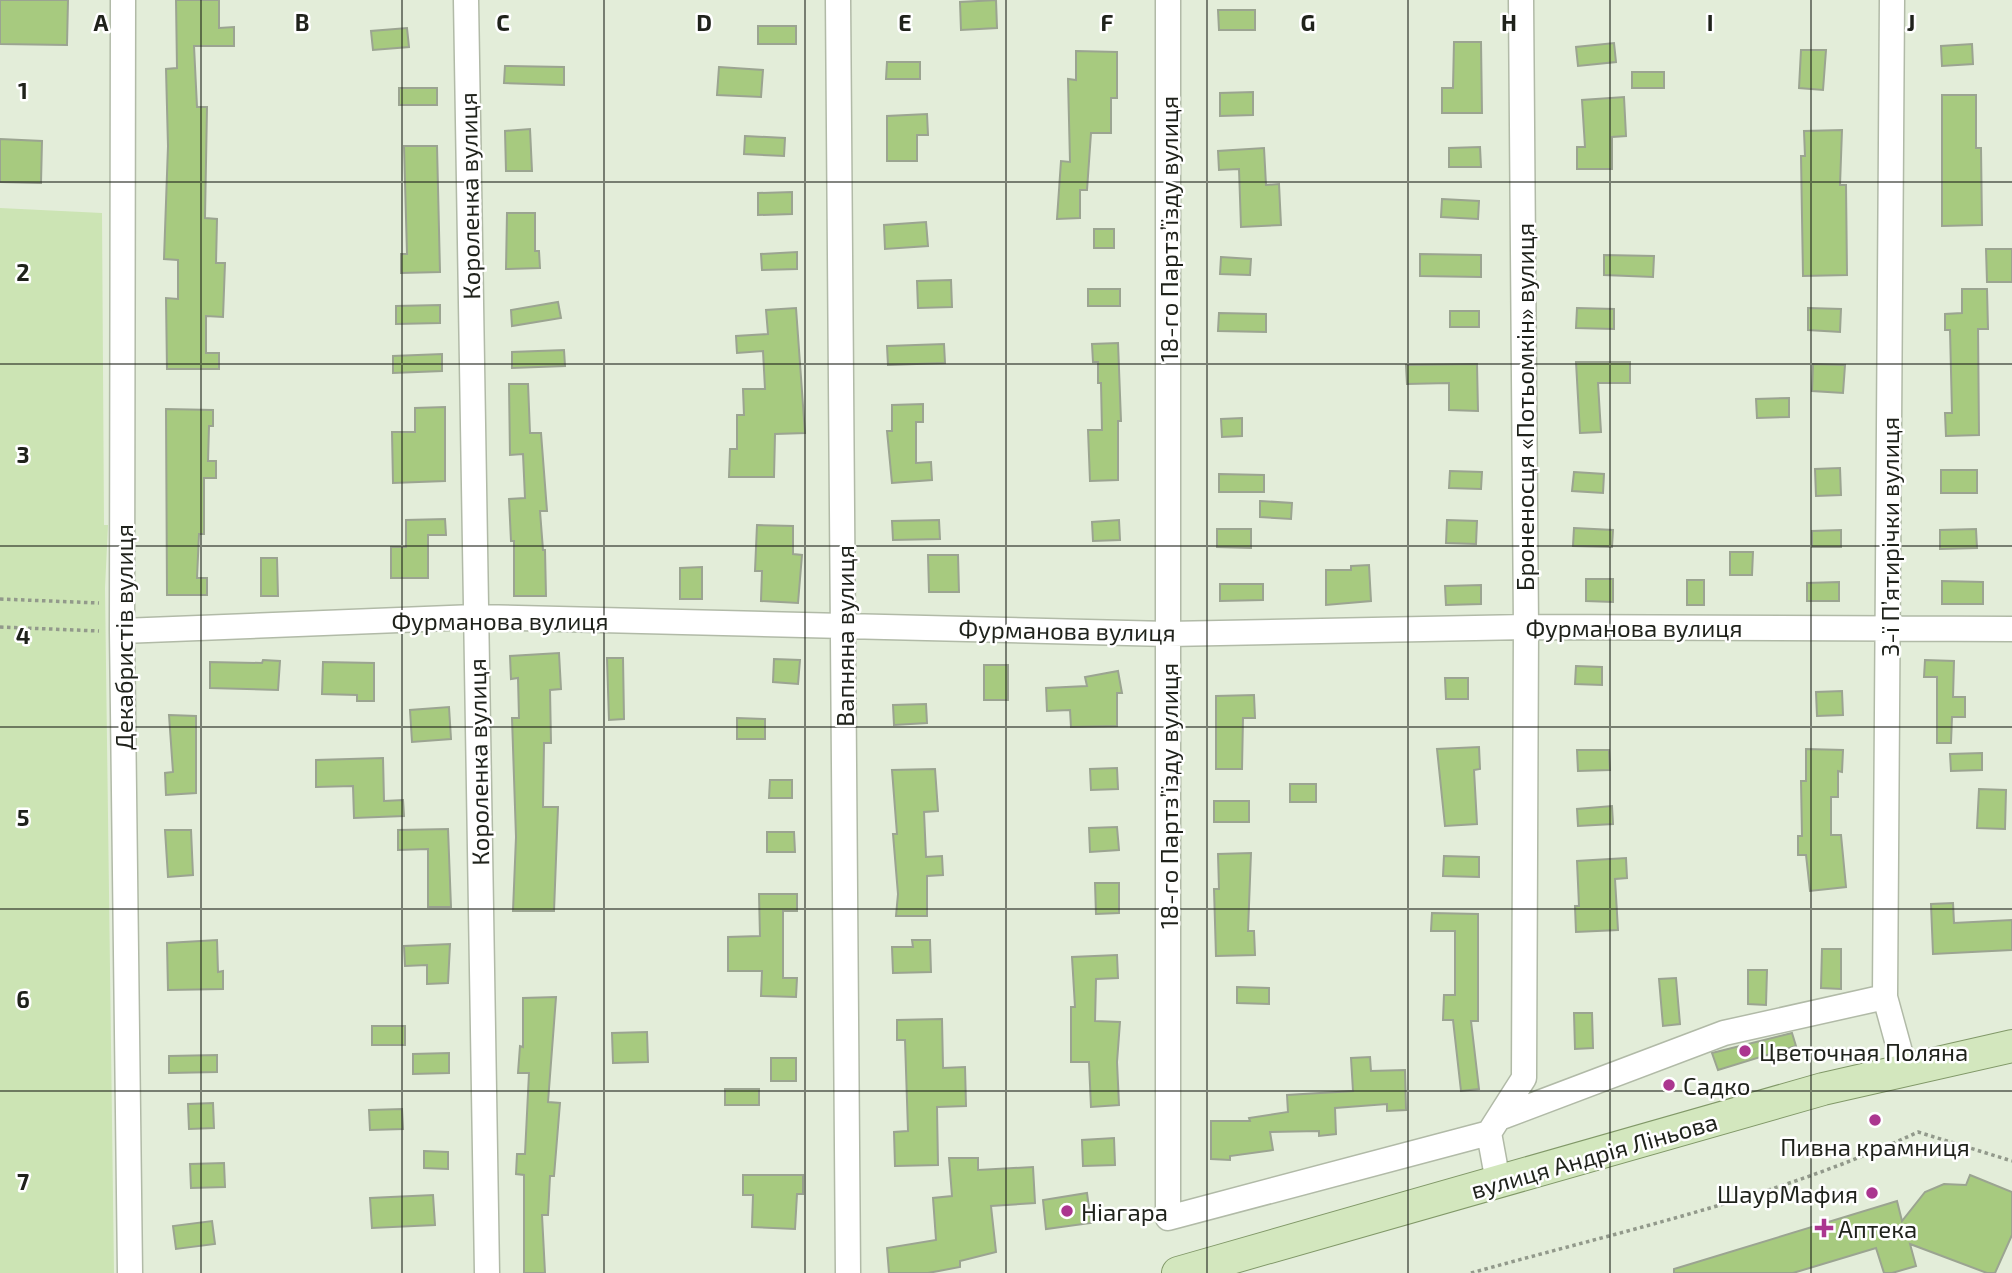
<svg xmlns="http://www.w3.org/2000/svg" width="2012" height="1273" viewBox="0 0 2012 1273" font-family="'Exo 2',sans-serif">
<style>
.green{fill:#cce4b4}
.building{fill:#a7ca7f;stroke:#9ba491;stroke-width:2}
.lines{fill:none;stroke-linecap:round;stroke-linejoin:round}
.minor-casing{stroke:#b1baa7;stroke-width:27}
.major-casing{stroke:#819868;stroke-width:34}
.path{stroke:#92998b;stroke-width:3.5;stroke-dasharray:3.5 3.5;stroke-linecap:butt}
.minor{stroke:#fff;stroke-width:24}
.major{stroke:#d3e7be;stroke-width:32}
.grid{fill:none;stroke:#1f221b;stroke-width:2;stroke-opacity:0.55}
.poi-dot{fill:#ab368f;stroke:#fff;stroke-width:2.5}
.labels{text-anchor:middle;dominant-baseline:central;stroke-width:5;stroke-linejoin:round;paint-order:stroke}
.street-label{font-size:24px;fill:#1f221b;stroke:#fff}
.poi-label{font-size:24px;fill:#1f221b;stroke:#fff;text-anchor:start}
.grid-label{font-size:23px;text-anchor:middle;font-weight:bold;fill:#1f221b;stroke:#fff;stroke-width:5;stroke-linejoin:round;paint-order:stroke}
</style>
<rect width="100%" height="100%" fill="#e3edd9"/>
<path class="green" d="M0,208l102,5 2,312h4l-3,63 9,685h-114z"/>
<path class="building" d="M0,0h68l-1,45 -67,-1z
M176,0h43v28l15,-1v19h-40l3,61h10l-2,111 12,1 -1,44h9l-2,54 -17,-1v37h13v16h-52l-1,-71 12,1v-39l-14,-1 4,-113 -2,-77 11,-1z
M996,0l1,28 -36,2 -1,-28z
M1218,10h37v20h-36z
M758,26h38v18h-38z
M407,28l2,19 -36,3 -2,-19z
M1454,42h27l1,71h-40v-25h11z
M1614,43l2,19 -38,4 -2,-19z
M1972,44l1,20 -31,2 -1,-20z
M1801,50h25l-3,40 -24,-2z
M1076,51l41,1v46h-6v35h-20l-4,57h-7v28l-23,1 4,-58 9,1 -2,-83 8,1z
M887,62h33v17h-34z
M505,66l59,1v18l-60,-2z
M719,67l44,3 -2,27 -44,-2z
M1632,72h32v16h-32z
M399,88h38v17h-38z
M1253,92v23l-33,1v-23z
M1942,95h34v53h5l1,77 -40,1z
M1624,97l2,39 -14,1v32h-35v-22h8l-3,-47z
M927,114l1,21h-11v26h-30v-45z
M530,129l2,42h-26l-1,-40z
M1842,130l-2,55h6l1,90 -44,1 -2,-120h4l-1,-25z
M745,136l40,2 -1,18 -40,-2z
M0,139l42,2 -1,42 -41,-1z
M404,146h33l3,126 -39,1v-19h6z
M1480,147l1,20h-32v-19z
M1264,148l2,37 13,-1 2,41 -40,2 -2,-58 -20,1 -1,-19z
M792,192v22l-34,1v-22z
M1442,199l37,2 -1,18 -37,-2z
M507,213h28v38h4l1,17 -34,1z
M926,222l2,24 -43,3 -1,-24z
M1094,229h20v19h-20z
M1986,249h26v33h-25z
M797,252v17l-35,1 -1,-16z
M1420,254l61,1v22l-61,-1z
M1604,255l50,1 -1,21 -49,-2z
M1221,257l30,2 -1,16 -30,-1z
M951,280l1,27 -34,1 -1,-27z
M1088,289h32v17h-32z
M1962,289h25l1,40h-10l1,106 -33,1 -1,-23h7l-2,-83h-5v-16l17,-1z
M558,302l3,16 -49,8 -1,-16z
M440,305v18l-44,1v-18z
M796,308l9,125 -30,1 -1,43h-45l1,-28h7v-34h7l-1,-26h22l-2,-38 -26,2 -1,-17 32,-2 -2,-24z
M1577,308l37,1v20l-38,-1z
M1808,308l33,1 -1,23 -32,-2z
M1450,311h29v16h-29z
M1219,313l47,1v18l-48,-1z
M1118,343l3,78h-3v59l-28,1 -2,-51h14l-1,-47h-3v-21h-5l-1,-18z
M944,344l1,19 -57,2 -1,-19z
M564,350l1,16 -53,2v-16z
M442,354v17l-49,2v-17z
M1576,362h54v21h-32l3,49 -21,1z
M1477,364l1,47 -29,-1v-27l-42,1 -1,-19z
M1813,364l32,1 -2,28 -31,-2z
M509,384h19l2,49h11l6,78h-7l3,39h2l1,46h-32v-55h-3l-2,-42 16,-1 -2,-44 -13,1z
M1789,398v19l-32,1 -1,-19z
M923,404v18h-7v41l15,-1 1,18 -40,3 -5,-52h5v-26z
M445,407v74l-52,2 -1,-51h23v-24z
M166,409l47,1v16h-4l-1,35h8v17h-12v56h-5l-2,44h10v17h-40z
M1242,418v18l-20,1 -1,-18z
M1840,468l1,27 -25,1 -1,-27z
M1941,470h36v23h-36z
M1450,471l32,1 -1,17 -32,-1z
M1574,472l30,2 -1,19 -31,-2z
M1219,474l45,1v17h-45z
M1260,501l32,2 -1,16 -31,-2z
M445,519l1,16h-18v43h-37v-31h15v-27z
M939,520l1,19 -47,1 -1,-19z
M1119,520l1,20 -27,1 -1,-19z
M1447,520l30,1 -1,23 -30,-1z
M757,525l36,1v28l9,1 -4,48 -37,-2 1,-30h-7z
M1574,528l39,2 -1,17 -39,-1z
M1217,529h34v19l-34,-1z
M1976,529l1,19 -37,1v-19z
M1841,530v17h-29v-16z
M1730,552h23l-1,23h-22z
M928,555h30l1,37h-30z
M261,558h16l1,38h-17z
M1369,565l2,36 -45,4v-35h25v-4z
M702,567v32h-22v-31z
M1586,579h27v23l-27,-1z
M1687,580h17v25h-17z
M1942,581l41,1v22h-41z
M1839,582v19h-32v-18z
M1220,584h43v16l-43,1z
M1481,585v19l-35,1 -1,-19z
M559,653l2,36 -11,1 1,53h-7l-1,64h15l-4,104h-41l3,-74 -4,-119h7l-1,-40 -7,1 -1,-23z
M607,658h16l1,61 -15,1z
M774,659l26,1 -2,24 -25,-2z
M263,660l17,1 -2,29 -68,-2v-26l52,1z
M1925,660l29,1 -1,36h12v20h-13l-1,26h-14v-66h-13z
M323,662l51,1v38h-17v-6l-35,-1z
M984,665h24v35h-24z
M1576,666l26,1v18l-27,-1z
M1118,671l4,22h-5v33l-46,1 -1,-17 -23,1 -1,-23 41,-2 -2,-9z
M1445,678h23v21h-22z
M1842,691l1,24 -26,1 -1,-24z
M1254,695l1,23h-12l-1,51h-26v-73z
M926,704l1,19 -33,2 -1,-20z
M449,707l2,32 -39,3 -2,-32z
M169,715l27,1v77l-30,2 -1,-22 8,-1z
M737,718l28,1v20h-28z
M1479,747l1,22 -6,1 3,54 -32,2 -8,-77z
M1806,749l37,1 -1,22 -4,-1v26h-7v38h10l5,52 -36,4 -4,-36h-8v-19h4l-1,-55h5z
M1577,750h32l1,20 -32,1z
M1982,753v17l-31,1 -1,-17z
M383,758l1,43 19,-1 1,16 -50,2 -1,-32 -37,1v-27z
M1117,768l1,21 -27,1 -1,-21z
M935,769l3,42 -14,1 2,45 16,-1 1,19 -16,1v40h-31l2,-22 -5,-60h4l-5,-64z
M770,780h22v18h-23z
M1290,784h26v18h-26z
M1979,789l27,1 -1,39 -28,-1z
M1214,801h35v21h-35z
M1612,806l1,18 -35,2 -1,-17z
M1117,827l2,23 -29,2 -1,-24z
M448,829l3,78h-23v-58l-30,1v-20z
M165,830h26l2,45 -25,2z
M767,832h27l1,20h-28z
M1251,853l-3,78h6l1,24 -39,1 -2,-67h5l-1,-35z
M1444,856l35,1v20l-36,-1z
M1626,858l1,20 -12,1 3,51 -42,2 -1,-26h4l-2,-45z
M1095,883h24v30l-23,1z
M759,894h38v17h-14v67h14l-1,19 -35,-1 1,-25h-34v-34l32,-1z
M1953,903l1,20 58,-3v30l-79,4 -2,-50z
M1432,913l46,1v107h-7l8,68 -18,2 -8,-71h-10l1,-25h11v-64h-24z
M217,940l1,32 5,-1v18l-55,1 -1,-47z
M912,940h18l1,32 -38,1 -1,-26h21z
M450,944l-2,39 -21,1v-19l-22,1 -1,-20z
M1822,949h19v40l-20,-1z
M1117,955l1,23 -22,1 -1,42 25,1 -3,40 2,43 -28,2 -2,-45h-18v-55h4l-3,-50z
M1748,970h19l-1,35 -18,-1z
M1676,978l4,46 -17,2 -4,-47z
M1237,987l32,1v16l-32,-1z
M556,997l-8,105 12,1 -6,73h-4l-2,39h-6l3,58h-21v-98l-8,-1 1,-20h8l4,-81h-11l2,-27 3,1v-49z
M1574,1013h18l1,35 -18,1z
M942,1019l1,49 22,-1 1,39 -29,1 1,58 -43,1 -1,-34 14,-1 -3,-91h-8v-20z
M372,1026h33v19h-33z
M647,1032l1,30 -35,1 -1,-30z
M1792,1033l4,13 -78,24 -6,-17z
M449,1053v20l-36,1v-20z
M217,1055v17l-48,1v-17z
M1370,1057l1,14 34,-1 1,40 -19,1v-7l-52,4 1,26 -17,2v-5l-49,1 3,18 -43,6v4l-19,-1v-38h39l-1,-3 39,-6 -1,-17 66,-4 -2,-33z
M771,1058h25v23h-25z
M725,1089h34v16h-34z
M213,1103l1,25 -25,1 -1,-25z
M402,1109l1,20 -33,1 -1,-20z
M1114,1138l1,27 -32,1 -1,-26z
M424,1151l24,1v17l-24,-1z
M949,1158h29v12l55,-3 2,36 -44,3 5,46 -36,9v6l-32,6h-39l-2,-25 49,-8 -3,-42 19,-2z
M224,1163l1,24 -34,1 -1,-24z
M743,1175h60v19h-6l-2,35 -43,-2 1,-32h-10z
M1970,1175l42,17v43l-17,38h-8l-77,-29 6,22 -24,7h-8l-8,-25 -83,25h-119v-4l223,-68 5,20 23,-29 19,-8 22,1z
M1087,1193l4,30 -45,6 -3,-29z
M433,1195l2,30 -63,3 -2,-30z
M212,1221l3,23 -39,5 -3,-23z"/>
<g class="lines">
<defs>
<path id="minor" d="M123,0l-1,631 8,642
M466,0l21,1273
M838,0l10,1273
M1168,0v1218l321,-85
M1892,0l-7,997 20,73
M122,631l353,-14 693,17 358,-7 486,2
M1499,1118l225,-85 161,-36
M1498,1182l-9,-49 35,-55 2,-451 -5,-627"/>
<path id="major" d="M1178,1273l645,-184 189,-43"/>
</defs>
<use href="#minor" class="minor-casing"/>
<use href="#major" class="major-casing"/>
<path class="path" d="M0,599l99,4
M0,627l99,4
M1471,1273c150,-42 306,-75 447,-141l94,29"/>
<use href="#minor" class="minor"/>
<use href="#major" class="major"/>
</g>
<path class="grid" d="M201,0v1273M402,0v1273M604,0v1273M805,0v1273M1006,0v1273M1207,0v1273M1408,0v1273M1610,0v1273M1811,0v1273M0,182h2012M0,364h2012M0,546h2012M0,727h2012M0,909h2012M0,1091h2012"/>
<g class="poi-dot">
<circle cx="1745" cy="1051" r="7"/>
<circle cx="1669" cy="1085" r="7"/>
<circle cx="1875" cy="1120" r="7"/>
<circle cx="1872" cy="1193" r="7"/>
<circle cx="1067" cy="1211" r="7"/>
<path d="M1820.5 1217.5h7v7h7v7h-7v7h-7v-7h-7v-7h7z"/>
</g>
<g class="labels">
<g class="street-label">
<text transform="translate(469 196) rotate(-91)">Короленка вулиця</text>
<text transform="translate(1168 229) rotate(-90)">18-го Партз’їзду вулиця</text>
<text transform="translate(1524 407) rotate(-90)">Броненосця «Потьомкін» вулиця</text>
<text transform="translate(1889 537) rotate(-90)">3-ї П’ятирічки вулиця</text>
<text x="500" y="620">Фурманова вулиця</text>
<text x="1634" y="627">Фурманова вулиця</text>
<text transform="translate(1067 630) rotate(1)">Фурманова вулиця</text>
<text transform="translate(844 636) rotate(-90)">Вапняна вулиця</text>
<text transform="translate(123 637) rotate(-90)">Декабристів вулиця</text>
<text transform="translate(478 762) rotate(-91)">Короленка вулиця</text>
<text transform="translate(1168 796) rotate(-90)">18-го Партз’їзду вулиця</text>
<text transform="translate(1594 1155) rotate(-16)">вулиця Андрія Ліньова</text>
</g>
<g class="poi-label">
<text x="1759" y="1051">Цветочная Поляна</text>
<text x="1683" y="1085">Садко</text>
<text x="1875" y="1146" text-anchor="middle">Пивна крамниця</text>
<text x="1858" y="1193" text-anchor="end">ШаурМафия</text>
<text x="1081" y="1211">Ніагара</text>
<text x="1838" y="1228">Аптека</text>
</g>
</g>
<g class="grid-label">
<text x="101" y="31">A</text>
<text x="302" y="31">B</text>
<text x="503" y="31">C</text>
<text x="704" y="31">D</text>
<text x="905" y="31">E</text>
<text x="1107" y="31">F</text>
<text x="1308" y="31">G</text>
<text x="1509" y="31">H</text>
<text x="1710" y="31">I</text>
<text x="1911" y="31">J</text>
<text x="23" y="99">1</text>
<text x="23" y="281">2</text>
<text x="23" y="463">3</text>
<text x="23" y="644">4</text>
<text x="23" y="826">5</text>
<text x="23" y="1008">6</text>
<text x="23" y="1190">7</text>
</g>
</svg>
